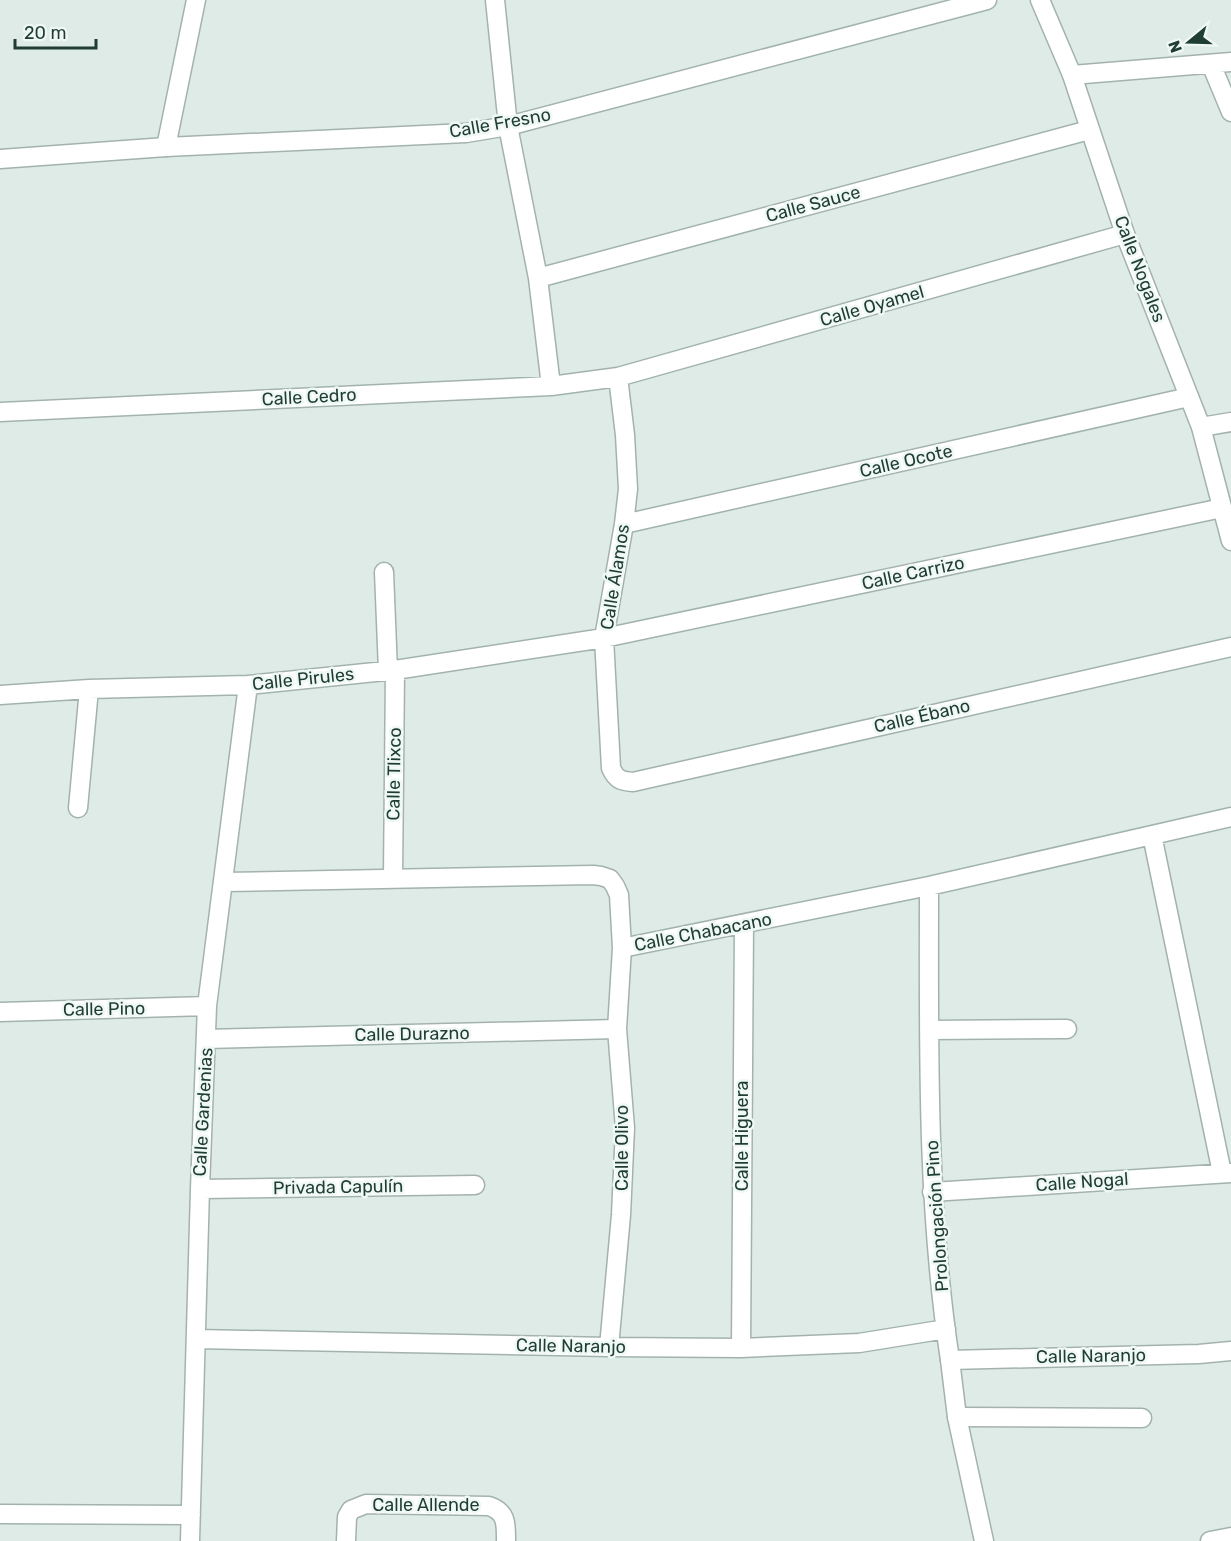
<svg xmlns="http://www.w3.org/2000/svg" width="1231" height="1541" viewBox="0 0 1231 1541" font-family="Rubik,sans-serif">
<style>
.lines{fill:none;stroke-linecap:round;stroke-linejoin:round}
.minor-casing{stroke:#a2b3ad;stroke-width:21}
.tertiary-casing{stroke:#a2b3ad;stroke-width:21}
.minor{stroke:#fff;stroke-width:18}
.tertiary{stroke:#fff;stroke-width:18}
.labels{text-anchor:middle;dominant-baseline:central;stroke-width:5;stroke-linejoin:round;paint-order:stroke}
.street-label{font-size:18px;fill:#1f3d34;stroke:#eff8f4}
</style>
<rect width="100%" height="100%" fill="#dfebe6"/>
<g class="lines">
<defs>
<path id="minor" d="M1211,64l20,48
M1072,75l159,-13
M508,126l30,152 13,108
M166,147l30,-147
M538,278l551,-148
M618,377l7,58 3,54 -4,35 -20,114 7,130c5,11 9,13 22,14l598,-135
M0,412l551,-26 67,-9 507,-143
M1201,427l30,-5
M624,524l565,-127
M384,572l4,99
M0,695l89,-6 159,-4 147,-15 209,-32 618,-130
M78,808l11,-119
M1152,835l70,338
M393,878l2,-208
M224,882l369,-7 8,1 9,3 5,7 4,9 3,53 -5,81 8,99 -4,87 -12,132
M929,886c0,158 -3,317 21,474
M622,948l307,-62 302,-69
M0,1012l207,-6
M929,1030l138,-1
M206,1039l411,-10
M200,1189l275,-4
M932,1192l299,-19
M196,1339l413,8 132,1 118,-5 87,-14
M741,1348l3,-424
M957,1417l185,1
M0,1514l191,1
M190,1541l10,-352 7,-183 41,-321
M346,1541l1,-24 4,-7 15,-6 123,2c18,6 17,18 17,35
M1210,1541l21,-4"/>
<path id="tertiary" d="M495,0l13,126
M1040,0l32,75 53,159 76,193 30,114
M0,159l166,-12 300,-14 42,-7 479,-126
M984,1541l-27,-124 -7,-57 249,-6 32,-3"/>
</defs>
<use href="#minor" class="minor-casing"/>
<use href="#tertiary" class="tertiary-casing"/>
<use href="#minor" class="minor"/>
<use href="#tertiary" class="tertiary"/>
</g>
<g class="labels">
<g class="street-label">
<text transform="translate(500 123) rotate(-10)">Calle Fresno</text>
<text transform="translate(813 204) rotate(-15)">Calle Sauce</text>
<text transform="translate(1140 269) rotate(69)">Calle Nogales</text>
<text transform="translate(872 306) rotate(-16)">Calle Oyamel</text>
<text transform="translate(309 397) rotate(-3)">Calle Cedro</text>
<text transform="translate(906 461) rotate(-13)">Calle Ocote</text>
<text transform="translate(913 573) rotate(-12)">Calle Carrizo</text>
<text transform="translate(615 577) rotate(-81)">Calle Álamos</text>
<text transform="translate(303 679) rotate(-6)">Calle Pirules</text>
<text transform="translate(922 716) rotate(-13)">Calle Ébano</text>
<text transform="translate(394 774) rotate(-89)">Calle Tlixco</text>
<text transform="translate(703 932) rotate(-11)">Calle Chabacano</text>
<text transform="translate(104 1009) rotate(-1)">Calle Pino</text>
<text transform="translate(412 1034) rotate(-1)">Calle Durazno</text>
<text transform="translate(203 1112) rotate(-87)">Calle Gardenias</text>
<text transform="translate(742 1136) rotate(-90)">Calle Higuera</text>
<text transform="translate(622 1148) rotate(-90)">Calle Olivo</text>
<text transform="translate(1082 1182) rotate(-4)">Calle Nogal</text>
<text transform="translate(338 1187) rotate(-1)">Privada Capulín</text>
<text transform="translate(937 1216) rotate(-94)">Prolongación Pino</text>
<text transform="translate(571 1346) rotate(1)">Calle Naranjo</text>
<text transform="translate(1091 1356) rotate(-1)">Calle Naranjo</text>
<text x="426" y="1505">Calle Allende</text>
</g>
</g>
<g transform="translate(1189 42) rotate(251)" stroke="#eff8f4" stroke-width="4.5" paint-order="stroke">
<path d="M0-4.5L10 22L0 15L-10 22Z" fill="#1f3d34"/>
<text y="-9" font-size="16" font-weight="bold" text-anchor="middle" fill="#1f3d34">N</text>
</g>
<path d="M15 39v9h81v-9" fill="none" stroke="#1f3d34" stroke-width="3"/>
<text x="24" y="39" font-size="18" fill="#1f3d34" stroke="#eff8f4" stroke-width="4.5" paint-order="stroke">20 m</text>
</svg>
